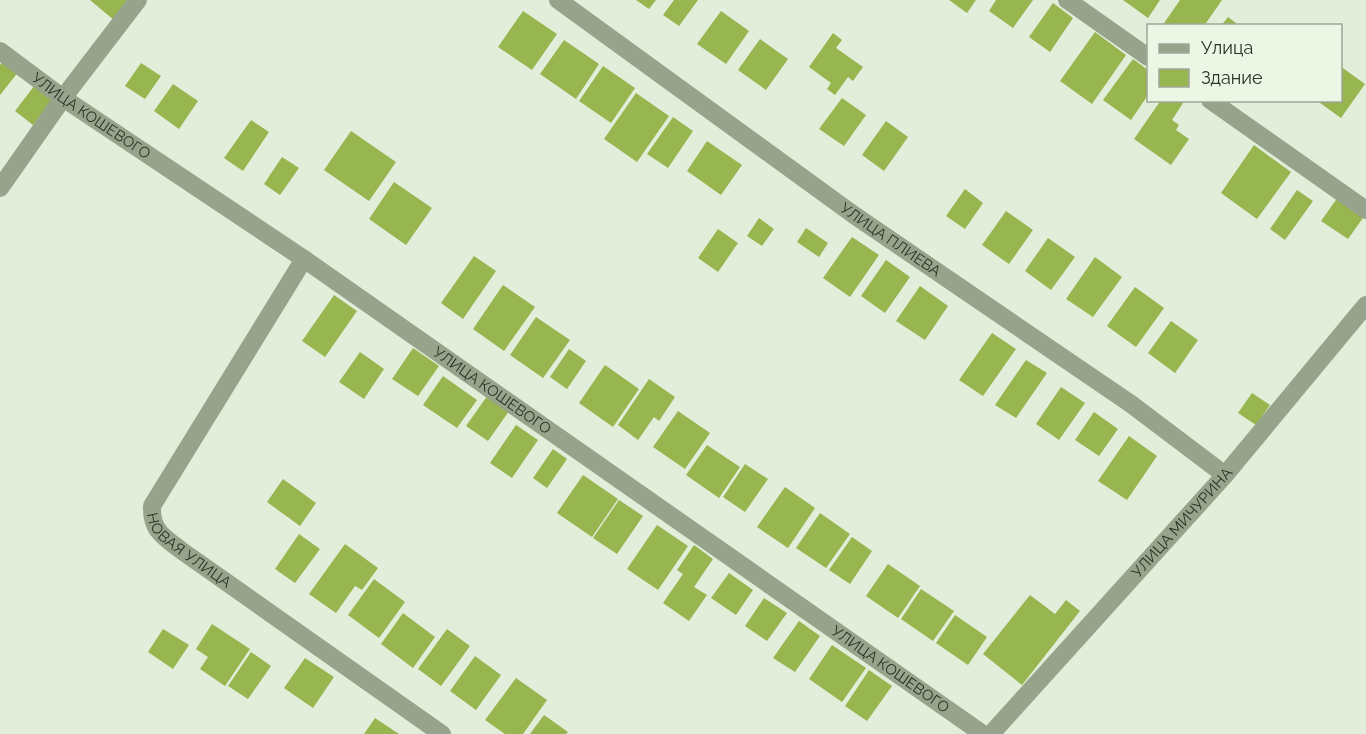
<svg xmlns="http://www.w3.org/2000/svg" width="1366" height="734" viewBox="0 0 1366 734" font-family="Raleway,sans-serif">
<style>
.building{fill:#97b64f}
.lines{fill:none;stroke-linecap:round;stroke-linejoin:round}
.minor{stroke:#97a48b;stroke-width:18}
.labels{text-anchor:middle;dominant-baseline:central;stroke-width:5;stroke-linejoin:round;paint-order:stroke}
.street-label{font-size:15px;fill:#2d3127;stroke:#ecf6e5}
</style>
<rect width="100%" height="100%" fill="#e2edda"/>
<path class="building" d="M90,0h36l4,4 -15,17z
M636,0h20l-7,9z
M674,0h24l-19,26 -16,-11z
M949,0h27l-9,13z
M996,0h37l-20,28 -24,-17z
M1123,0h37l-12,18z
M1180,0h42l-18,26h-42z
M1053,3l20,15 -23,34 -21,-15z
M523,11l34,23 -25,36 -34,-23z
M721,11l28,20 -23,33 -29,-20z
M1228,17l12,9h-19z
M1095,32l31,23 -34,49 -32,-23z
M833,33l9,7 -6,8 27,19 -10,14 -5,-4 -13,18 -8,-6 4,-6 -22,-16z
M760,39l28,20 -22,31 -28,-20z
M564,40l35,24 -23,35 -36,-25z
M1133,59l15,11v25l-17,25 -28,-20z
M4,60l15,11 -19,24v-30z
M141,63l20,13 -16,23 -20,-13z
M603,66l32,22 -24,35 -32,-22z
M1340,66l25,18 -24,34 -25,-18h24z
M38,81l18,13 -23,31 -18,-14z
M173,84l25,17 -19,28 -25,-18z
M636,93l33,23 -32,46 -33,-23z
M842,98l24,17 -22,31 -25,-17z
M1161,100h24l-13,20 7,5 -3,5 13,9 -18,26 -37,-26z
M673,117l20,14 -25,37 -21,-14z
M251,120l18,12 -26,39 -19,-13z
M886,121l22,16 -24,34 -22,-16z
M351,131l45,31 -27,39 -45,-31z
M707,141l35,24 -21,30 -34,-24z
M1254,145l37,27 -34,47 -36,-26z
M282,157l17,11 -19,27 -16,-11z
M394,182l38,26 -26,37 -37,-26z
M965,189l18,14 -18,26 -19,-13z
M1297,190l16,11 -28,39 -15,-11z
M1338,197l27,18 -17,24 -27,-18z
M1006,211l27,19 -24,34 -27,-19z
M759,218l15,11 -12,17 -15,-10z
M806,228l22,15 -9,14 -22,-15z
M718,229l20,14 -20,29 -20,-14z
M852,237l27,18 -29,42 -27,-19z
M1048,238l27,19 -24,33 -26,-19z
M474,256l22,15 -33,48 -22,-16z
M1095,257l27,20 -29,40 -27,-18z
M886,260l24,17 -25,36 -24,-17z
M503,285l32,22 -31,44 -31,-22z
M920,286l28,20 -23,34 -29,-19z
M1135,287l29,21 -28,39 -29,-21z
M334,295l23,16 -32,46 -23,-16z
M536,317l34,23 -27,38 -33,-23z
M1171,321l27,19 -23,33 -27,-20z
M992,333l24,16 -33,47 -24,-16z
M413,348l26,18 -21,30 -26,-17z
M569,349l17,12 -19,28 -17,-12z
M360,352l24,17 -20,30 -25,-17z
M1026,360l21,13 -31,45 -21,-13z
M605,365l34,24 -26,38 -34,-24z
M443,376l34,24 -20,28 -34,-23z
M649,379l26,18 -16,24 -5,-4 -16,23 -20,-15z
M1061,387l24,16 -26,37 -23,-16z
M490,392l22,15 -24,34 -22,-15z
M1252,393l18,12 -14,20 -18,-12z
M678,411l32,22 -25,36 -32,-22z
M1094,412l24,17 -19,27 -24,-16z
M516,425l22,15 -26,38 -22,-15z
M1129,436l28,20 -30,44 -29,-19z
M707,445l33,22 -21,31 -33,-23z
M553,449l14,10 -20,29 -14,-10z
M745,464l23,15 -23,33 -22,-15z
M583,475l35,24 -26,38 -35,-24z
M283,479l33,24 -16,23 -33,-24z
M785,487l30,21 -27,40 -31,-21z
M619,500l24,16 -26,38 -24,-16z
M820,513l30,21 -24,34 -30,-20z
M657,525l31,21 -30,44 -31,-21z
M299,534l21,15 -25,34 -20,-14z
M852,537l20,14 -22,33 -21,-14z
M345,544l33,24 -16,22 -7,-4 -19,27 -27,-19z
M694,545l19,14 -19,28 13,8 -18,26 -26,-18 20,-29 -6,-4z
M888,564l32,22 -22,32 -32,-22z
M729,573l24,17 -17,25 -25,-17z
M374,579l31,23 -26,36 -31,-23z
M921,589l33,22 -21,30 -32,-22z
M1030,595l25,19 11,-14 14,11 -58,74 -39,-31z
M764,598l23,15 -20,28 -22,-15z
M403,613l32,24 -22,31 -32,-24z
M955,615l32,22 -19,28 -32,-22z
M799,621l21,15 -25,36 -22,-14z
M212,624l38,25 -25,37 -25,-17 8,-12 -12,-8z
M163,629l26,16 -16,24 -25,-17z
M447,629l23,17 -29,40 -23,-17z
M832,645l34,23 -24,34 -33,-23z
M251,652l20,14 -23,33 -20,-13z
M475,656l26,19 -25,35 -26,-19z
M305,658l29,19 -21,31 -29,-20z
M869,670l23,16 -25,35 -22,-15z
M516,678l31,22 -24,34h-18l-20,-14z
M544,715l24,17 -2,2h-36z
M375,718l24,16h-35z"/>
<g class="lines">
<g class="minor">
<path id="s1" d="M558,0l296,215 277,189 94,71"/>
<path d="M1067,0l81,57"/>
<path id="s2" d="M0,51l63,47 241,161 679,475"/>
<path d="M1210,100l156,110"/>
<path d="M0,188l63,-90 75,-98"/>
<path id="s3" d="M304,259l-152,247c-1,25 12,31 30,45l260,183"/>
<path id="s4" d="M991,734l234,-259 141,-170"/>
</g>
</g>
<g class="labels">
<g class="street-label">
<text stroke="none"><textPath href="#s2" startOffset="112">УЛИЦА КОШЕВОГО</textPath></text>
<text stroke="none"><textPath href="#s1" startOffset="410">УЛИЦА ПЛИЕВА</textPath></text>
<text stroke="none"><textPath href="#s2" startOffset="598">УЛИЦА КОШЕВОГО</textPath></text>
<text stroke="none"><textPath href="#s4" startOffset="285">УЛИЦА МИЧУРИНА</textPath></text>
<text stroke="none"><textPath href="#s3" startOffset="351">НОВАЯ УЛИЦА</textPath></text>
<text stroke="none"><textPath href="#s2" startOffset="1084">УЛИЦА КОШЕВОГО</textPath></text>
</g>
</g>
<rect x="1147" y="24" width="195" height="78" fill="#ecf6e5" stroke="#a0a799" stroke-width="1.5"/>
<rect x="1159" y="44" width="30" height="9" fill="#97a48b" stroke="#a0a799" stroke-width="1.5"/>
<text x="1201" y="54" font-size="18" fill="#2d3127">Улица</text>
<rect x="1159" y="69" width="30" height="18" fill="#97b64f" stroke="#a0a799" stroke-width="1.5"/>
<text x="1201" y="84" font-size="18" fill="#2d3127">Здание</text>
</svg>
